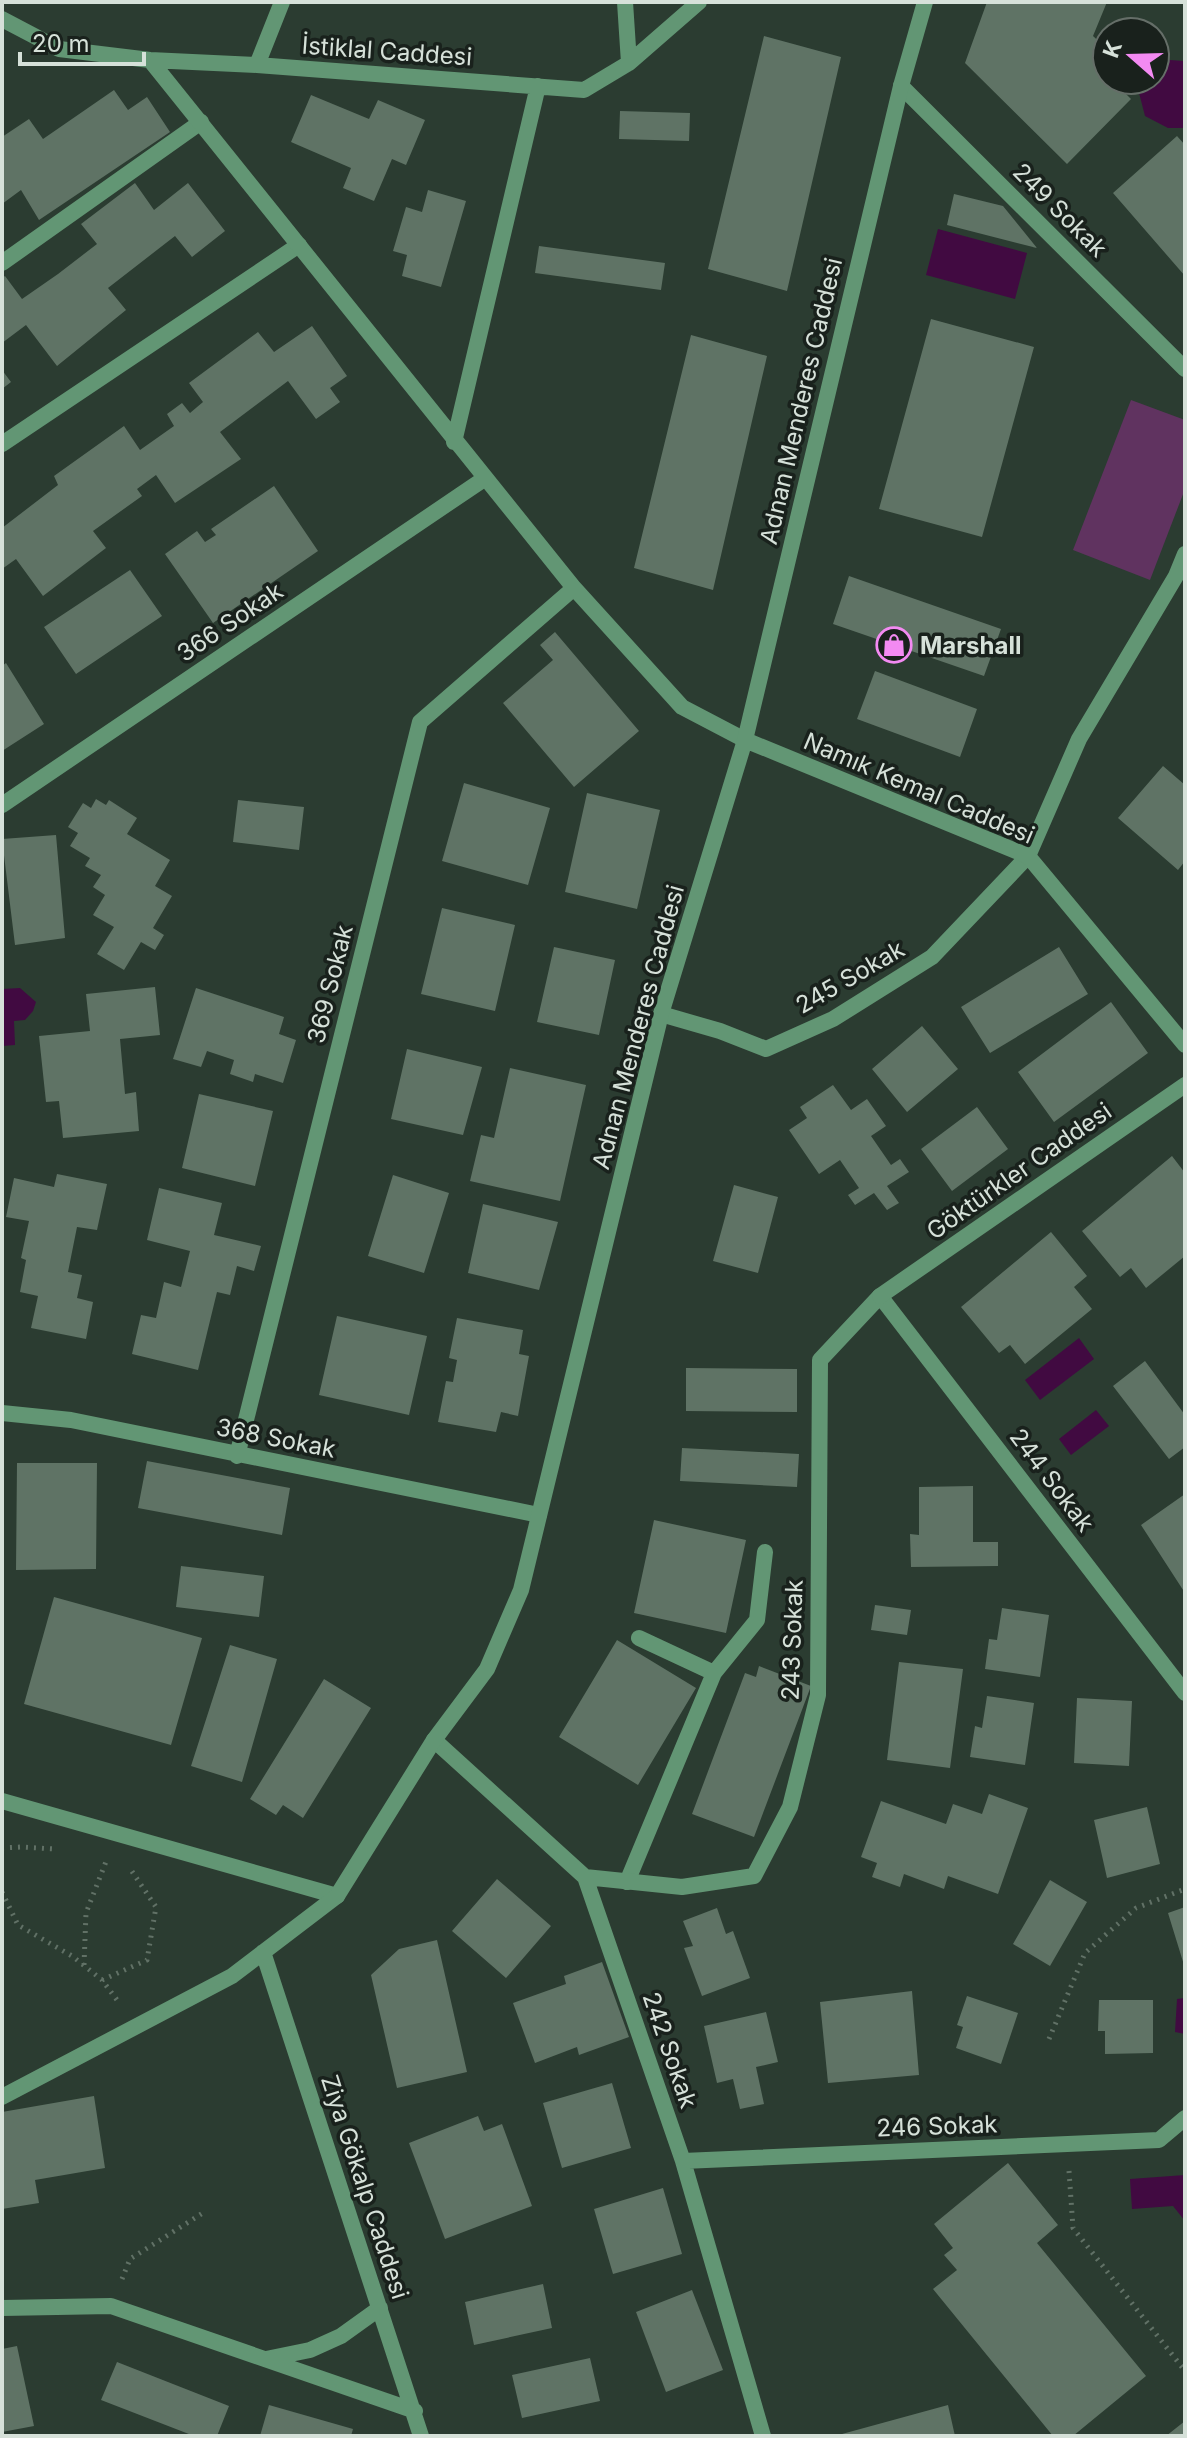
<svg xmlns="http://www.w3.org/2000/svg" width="1187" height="2438" viewBox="0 0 1187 2438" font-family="Inter,sans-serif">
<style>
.green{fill:#603360}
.water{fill:#410a41}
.building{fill:#5f7365}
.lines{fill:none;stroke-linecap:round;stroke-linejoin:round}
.path{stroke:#617166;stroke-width:5;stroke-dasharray:2 6;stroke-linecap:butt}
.service{stroke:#629674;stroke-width:16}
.minor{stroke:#629674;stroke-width:16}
.tertiary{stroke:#629674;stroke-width:16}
.labels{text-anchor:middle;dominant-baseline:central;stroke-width:7;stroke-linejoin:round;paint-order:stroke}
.street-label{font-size:24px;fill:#d6e1d9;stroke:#19211c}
.poi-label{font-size:24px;font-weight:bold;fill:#d6e1d9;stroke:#19211c;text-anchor:start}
</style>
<rect width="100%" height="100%" fill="#2b3c31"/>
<path class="green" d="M1131,400l54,20v69l-35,91 -77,-30z"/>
<path class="water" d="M1155,59l29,2 1,67h-17l-23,-12 -8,-31 2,-5h16z
M938,229l89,24 -12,46 -89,-24z
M20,988l16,14 -3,9 -8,9 -11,1 1,24 -13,1v-57z
M1079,1338l15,21 -54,41 -15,-20z
M1096,1410l13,16 -38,29 -12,-16z
M1185,1998v36l-10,-2 2,-33z
M1185,2175v46l-12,-15 -41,3 -2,-30z"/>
<path class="building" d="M987,2h120l-14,34 14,13 -13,13 13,13v5h5l19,19 -64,65 -102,-101z
M764,36l77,21 -54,234 -79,-22z
M114,90l14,20 19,-13 23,35 -131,88 -18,-30 -19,14v-67l27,-18 14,20z
M311,95l58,24 9,-19 47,20 -19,45 -14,-6 -18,42 -31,-13 8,-20 -60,-26z
M620,111l70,2 -1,28 -70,-2z
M1177,136l8,9v131l-72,-83z
M135,183l19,27 34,-27 37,48 -33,26 -17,-21 -67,52 18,22 -69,56 -31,-41 -24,18v-65l3,-2 17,23 36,-25 39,-30 -16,-20z
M428,190l38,11 -25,86 -39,-11 5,-21 -14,-4 13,-44 16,5z
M954,194l49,12 34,42 -90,-23z
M539,246l126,17 -4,27 -126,-17z
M931,319l103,28 -52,190 -103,-28z
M312,326l35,50 -17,12 10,14 -24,17 -28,-38 -68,51 21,27 -66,44 -19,-28 -19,14 5,7 -49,35 13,17 -63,48 -27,-37 -14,10v-41l56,-43 -4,-9 70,-50 16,24 34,-24 -7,-12 15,-11 8,10 13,-11 -14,-19 69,-51 16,20z
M691,335l76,21 -54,234 -79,-22z
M2,370l9,12 -9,7z
M274,486l44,65 -105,72 -48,-69 32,-23 8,11 11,-7 -5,-6z
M130,570l32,46 -86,58 -32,-47z
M849,576l152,53 -17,47 -151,-52z
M555,632l84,99 -65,56 -71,-84 50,-43 -13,-15z
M6,663l38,61 -42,27v-85z
M875,671l102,38 -17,48 -103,-38z
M1163,766l22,19v76l-7,9 -60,-52z
M464,783l86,25 -22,77 -86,-24z
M587,793l73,17 -23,99 -72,-17z
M96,799l10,6 3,-5 28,18 -10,16 43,26 -15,26 17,10 -19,32 11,7 -9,15 -14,-8 -17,28 -27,-16 17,-27 -21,-12 12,-20 -12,-8 8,-12 -16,-9 5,-8 -20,-12 8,-13 -10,-6 15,-24 8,5z
M238,800l66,7 -5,43 -66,-8z
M56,835l9,103 -50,7 -13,-106z
M442,908l73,17 -20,86 -74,-17z
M554,947l61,13 -16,75 -62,-13z
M1059,947l29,47 -98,59 -29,-46z
M155,987l5,48 -40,4 5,55 11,-2 3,39 -76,7 -4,-37 -13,1 -7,-66 51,-5 -4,-37z
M196,988l88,29 -5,17 17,6 -13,43 -28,-9 -2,8 -23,-8 4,-14 -27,-9 -6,16 -28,-8z
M1111,1002l37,51 -94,69 -36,-50z
M922,1026l36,43 -51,43 -35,-43z
M407,1049l75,18 -19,68 -72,-16z
M510,1068l76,17 -26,116 -90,-20 11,-46 13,3z
M833,1085l18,25 16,-11 19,27 -15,10 20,29 9,-6 9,13 -22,14 12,17 -12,7 -13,-17 -19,12 -7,-10 11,-7 -19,-28 -21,14 -30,-44 18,-12 -7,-11z
M199,1094l74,17 -18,75 -73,-18z
M977,1107l31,42 -56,42 -31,-42z
M1172,1156l13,17v83l-39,32 -15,-20 -11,9 -38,-46z
M57,1174l50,10 -10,46 -20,-3 -9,45 14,3 -5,23 16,4 -7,37 -55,-11 7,-32 -18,-4 6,-32 -5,-2 8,-37 -23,-4 8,-39 40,9z
M393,1175l56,18 -25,80 -56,-17z
M734,1185l44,12 -20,76 -45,-12z
M159,1188l63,15 -8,32 47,11 -7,25 -17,-5 -7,29 -13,-3 -19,78 -66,-16 9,-39 15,3 8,-36 17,5 9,-36 -43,-11z
M483,1204l75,18 -19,68 -71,-17z
M1051,1232l36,44 -13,11 18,22 -67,55 -15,-19 -11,8 -38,-46z
M337,1316l90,20 -18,79 -90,-20z
M457,1318l66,12 -4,24 10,2 -11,60 -17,-4 -5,20 -58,-10 8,-41 7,1 4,-22 -8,-2z
M1145,1361l40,54v32l-16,12 -56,-73z
M686,1368l111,1v43l-111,-1z
M682,1448l117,6 -2,33 -117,-6z
M147,1461l143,27 -8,47 -144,-27z
M17,1463h80l-1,106 -80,1z
M973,1486v56h25v24l-87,1 -1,-33 9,1v-48z
M1185,1494v99l-44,-68z
M654,1520l92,20 -20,93 -92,-20z
M181,1566l83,10 -5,41 -83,-10z
M54,1597l148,41 -31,107 -147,-41z
M875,1605l36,5 -4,25 -36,-5z
M1002,1608l47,7 -9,62 -55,-8 4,-30 8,1z
M617,1640l79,48 -58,97 -79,-48z
M230,1645l47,14 -35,123 -51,-16z
M899,1662l64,7 -13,99 -63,-8z
M759,1666l52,20 -57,151 -62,-23 53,-141 11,4z
M324,1679l47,29 -68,110 -20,-13 -7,10 -26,-16z
M987,1696l47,7 -9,62 -55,-8 5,-31 7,2z
M1077,1698l55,3 -3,65 -55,-3z
M989,1794l39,14 -30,86 -50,-18 -4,13 -40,-15 -4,13 -28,-10 5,-14 -16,-6 20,-56 65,23 7,-20 29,10z
M1147,1807l13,57 -53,14 -13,-58z
M497,1879l54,47 -45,52 -54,-47z
M1050,1880l37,22 -37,64 -37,-22z
M1185,1907v58h-1l-16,-52z
M717,1908l9,26 7,-3 17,47 -48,18 -18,-48 9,-2 -10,-25z
M437,1940l30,132 -70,16 -26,-113 28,-26z
M602,1962l27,75 -50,18 -2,-8 -42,16 -22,-60 53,-19 -2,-8z
M912,1991l7,84 -91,8 -8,-81z
M967,1996l51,17 -17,51 -45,-16 7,-21 -6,-2z
M1099,2000h54v53l-48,1v-23h-7z
M766,2012l12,50 -22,5 8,37 -24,5 -7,-30 -16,4 -13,-57z
M612,2083l19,65 -69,20 -19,-65z
M94,2096l11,72 -70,12 4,23 -37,6v-97z
M478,2116l6,15 18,-7 30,82 -87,33 -36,-96z
M1008,2163l50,62 -21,18 109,133 -73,60h-20l-120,-147 24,-19 -13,-15 9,-7 -19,-24z
M663,2188l19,66 -69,20 -19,-65z
M543,2284l9,44 -78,17 -9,-43z
M692,2290l31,80 -57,22 -30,-80z
M17,2346l17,80 -32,6v-83z
M590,2358l10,43 -78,17 -10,-43z
M117,2362l112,44 -12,30h-23l-93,-36z
M269,2405l84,24 -2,7h-91z
M948,2405l7,31h-113v-2z
M1185,2421v15h-19z"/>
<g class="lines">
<path class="path" d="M2,1848l20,-1 32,2
M2,1892l16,33 54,31 30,24 18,24
M84,1965l2,-52 21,-54
M102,1980l45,-20 9,-53 -27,-40
M1049,2039l36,-86 51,-45 49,-19
M1069,2171l4,57 112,143
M122,2279l8,-20 76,-48"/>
<path class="service" d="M2,263l199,-141
M2,444l297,-199
M639,1638l75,35
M627,1882l87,-209 43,-53 8,-68"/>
<path class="minor" d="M625,2l4,61
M2,19l57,30 91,11 107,5 327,25 45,-27 70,-61
M150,60l424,528 108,119 63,33
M257,65l25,-63
M901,86l284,283
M454,442l84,-356
M2,805l482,-326
M661,1014l59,17 46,18 67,-30 99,-62 96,-101 51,-117 97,-163 9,-22
M2,1413l69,7 468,95
M237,1456l183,-734 154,-134
M434,1740l151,137 98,284 80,275
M2,1801l335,95
M585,1877l97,10 72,-11 36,-69 28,-112 2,-335 60,-64 305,397
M683,2161l476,-21 26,-22"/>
<path class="tertiary" d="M745,740l283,116 157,189
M880,1296l305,-211
M263,1952l158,484
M2,2097l230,-121 105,-80 97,-156 53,-71 34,-79 140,-576 84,-274 156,-654 24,-84
M2,2308l109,-2 304,105
M266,2359l44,-9 31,-14 39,-28"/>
</g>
<defs>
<symbol id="shop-ring" viewBox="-11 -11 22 22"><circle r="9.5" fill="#19211c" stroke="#f38af2" stroke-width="1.5"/><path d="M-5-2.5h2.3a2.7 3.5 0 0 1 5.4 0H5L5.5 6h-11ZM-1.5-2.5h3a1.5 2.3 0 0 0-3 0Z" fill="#f38af2"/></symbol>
</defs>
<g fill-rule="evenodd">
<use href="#shop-ring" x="874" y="625" width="40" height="40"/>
</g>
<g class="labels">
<g class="street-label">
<text transform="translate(387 51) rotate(4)">İstiklal Caddesi</text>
<text transform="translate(1060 210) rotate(45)">249 Sokak</text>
<text transform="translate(801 401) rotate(-77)">Adnan Menderes Caddesi</text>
<text transform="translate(230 622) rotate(-34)">366 Sokak</text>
<text transform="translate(919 788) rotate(23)">Namık Kemal Caddesi</text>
<text transform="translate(850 977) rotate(-30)">245 Sokak</text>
<text transform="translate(330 984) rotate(-76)">369 Sokak</text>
<text transform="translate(638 1027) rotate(-75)">Adnan Menderes Caddesi</text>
<text transform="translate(1019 1171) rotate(-35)">Göktürkler Caddesi</text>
<text transform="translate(276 1438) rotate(11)">368 Sokak</text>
<text transform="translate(1052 1480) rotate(53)">244 Sokak</text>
<text transform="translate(792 1640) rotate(-88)">243 Sokak</text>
<text transform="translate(670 2050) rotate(71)">242 Sokak</text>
<text transform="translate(937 2126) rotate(-2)">246 Sokak</text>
<text transform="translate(365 2187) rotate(72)">Ziya Gökalp Caddesi</text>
</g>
<g class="poi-label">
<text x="920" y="645">Marshall</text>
</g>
</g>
<rect width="1187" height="2438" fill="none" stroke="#d6e1d9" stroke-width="8"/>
<g transform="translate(1131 56) rotate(290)"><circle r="38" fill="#19211c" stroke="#656e68" stroke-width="2"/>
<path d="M0-6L14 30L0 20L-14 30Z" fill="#f38af2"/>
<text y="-12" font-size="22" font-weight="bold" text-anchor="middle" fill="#d6e1d9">K</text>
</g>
<path d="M20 52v12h124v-12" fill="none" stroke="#d6e1d9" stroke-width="4"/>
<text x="32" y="52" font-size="24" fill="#d6e1d9" stroke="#19211c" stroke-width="6" paint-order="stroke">20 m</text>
</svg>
